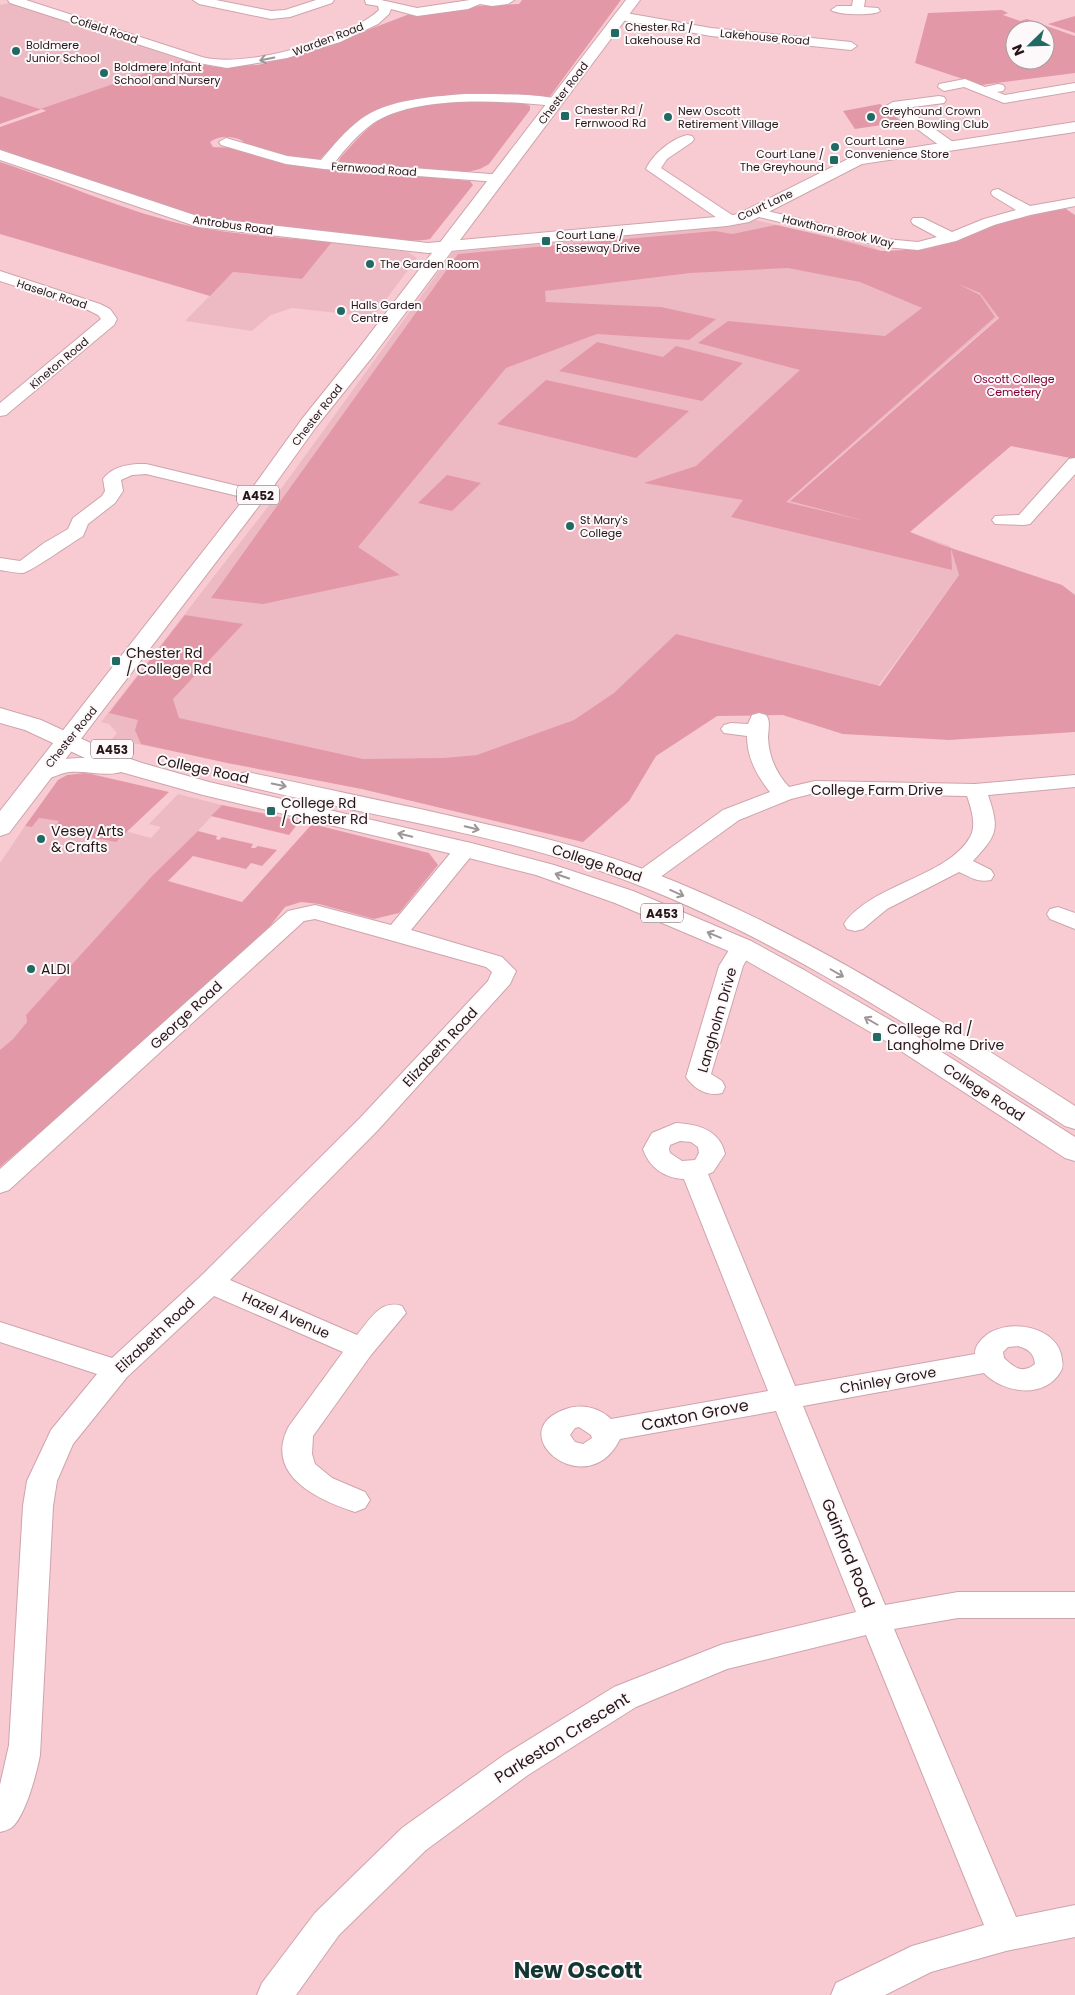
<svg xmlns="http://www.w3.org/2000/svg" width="1075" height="1995" viewBox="0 0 1075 1995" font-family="Poppins,sans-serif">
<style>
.built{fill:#edbac3}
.green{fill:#e398a7;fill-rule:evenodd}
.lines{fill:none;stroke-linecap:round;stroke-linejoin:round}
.street-casing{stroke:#cea4ac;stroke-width:2}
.secondary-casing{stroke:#cea4ac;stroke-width:2}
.primary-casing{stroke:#cea4ac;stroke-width:2}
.highway-casing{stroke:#cea4ac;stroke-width:2}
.street{fill:#fff;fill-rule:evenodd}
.secondary{fill:#fff;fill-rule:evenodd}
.primary{fill:#fff;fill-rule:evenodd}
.highway{fill:#fff;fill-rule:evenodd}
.oneway{stroke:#9d9698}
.poi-dot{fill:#206a63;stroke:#fdf8f9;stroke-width:2}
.labels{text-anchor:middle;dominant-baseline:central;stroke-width:4;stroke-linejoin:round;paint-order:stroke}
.far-poi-label{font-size:11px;fill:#251619;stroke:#fdf8f9;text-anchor:start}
.far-street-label{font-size:11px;fill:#251619;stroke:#fdf8f9}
.far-park-label{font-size:11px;fill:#830038;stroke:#fdf8f9}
.shield{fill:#fdf8f9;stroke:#665a5c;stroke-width:1}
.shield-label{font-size:12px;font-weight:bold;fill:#251619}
.poi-label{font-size:14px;fill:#251619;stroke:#fdf8f9;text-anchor:start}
.street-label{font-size:14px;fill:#251619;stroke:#fdf8f9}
.near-street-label{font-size:16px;fill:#251619;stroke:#fdf8f9}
.near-district-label{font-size:22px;font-weight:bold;fill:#143633;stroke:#fdf8f9}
</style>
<rect width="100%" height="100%" fill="#f8cbd3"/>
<path class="built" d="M9,3l174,57 -143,49 -40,-13v-91z
M755,220l113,25 112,48 19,24 -209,183 120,32 40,14 9,29 -116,159 -60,-19 -66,1 -61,40 -27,45 -46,41 -221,-53 -250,-50 5,-6 -8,-9 -8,-2 169,-218 183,-252 248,-23z
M332,242l76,10 9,6 -44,59 -81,-9 -21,7 -19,16 -67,-10 48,-49 69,7z
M178,794l44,11 -24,26 -46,45 -126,139 1,7 -14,17 -13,11v-187l25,-37 7,1 7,-9 21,3 -7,10 63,11 9,-11 26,7 10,-11 -12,-3z"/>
<path class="green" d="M522,0h99l-73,99 -60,-4 -116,18 -17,11 -36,36 -33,-3 -44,-13 1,-3c-10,-5 -24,-6 -33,1l3,5 20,1 40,13 16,3 181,17 3,4 -43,54c-22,5 -66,-3 -90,-6 -47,-5 -96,-7 -143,-17 -67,-16 -132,-44 -197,-67v-22l46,-16 -4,-2 -42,15v-28l40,13 143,-49 32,7 43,-2 65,-18 84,-32 55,-8 57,-3z
M1002,10l6,3 -5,2 17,6 7,-2 48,17v37l-94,12 -66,-22 13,-50zM1015,30h30v30h-30z
M1075,16v17l-27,-9z
M466,101l57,1 7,4v4l-41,54 -9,5 -13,3 -124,-8 -4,-3 1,-3c12,-13 24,-28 39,-38 21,-15 62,-16 87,-19z
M880,104l22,18 -47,7 -12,-18z
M0,162c64,21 128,51 195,65 45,8 91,11 137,15l-30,37 -69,-7 -23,24 -210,-62z
M1066,209l9,6v244l-64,-13 -101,86 29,12 123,41 13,10v137l-126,8 -106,-6 -60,-19 -66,1 -61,40 -27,45 -46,41 -221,-53 -135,-26 -86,-19 -6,-14 3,-10 -29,-7 76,-98 58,9 -70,75 6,19 184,41 81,-1 33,-3 97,-35 40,-27 62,-59 204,52 79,-111 -8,-26 1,21 -221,-53 12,-17 -99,-17 52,-17 104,-96 -102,-27 30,-22 157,15 37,-28 -62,-26 -72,-14 -98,5 -145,18 1,11 115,5 55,12 -27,21 -92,-6 -91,34 -148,179 42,28 -137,29 -52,-6 247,-344 257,-23 17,3 44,-9 61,14 44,12 46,-2 106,-37zM958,284l22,9 19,25 -209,183 79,21 -83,-20 209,-185 -15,-22z
M597,342l66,15 13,-11 67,17 -41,38 -143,-30z
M546,380l143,31 -53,47 -139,-34z
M447,475l34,8 -29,28 -34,-8z
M85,773l6,1 78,18 -53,50 -63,-11 6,-10 -20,-3 -7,9 -7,-1 33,-46 9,-5z
M222,805l78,16 -11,14 -78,-19z
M312,824l117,29 9,12 -39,48 -25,6 -55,-15 -18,-2 -16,5 -15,19 -184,167 -86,74v-117l13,-11 14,-17 -1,-7 126,-139 46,-45 19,5 -1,3 3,1 3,-3 31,7 -2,4h4l3,-2 19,4 -15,16 -11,-3 -5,6 -53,-13 -25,25 74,21z"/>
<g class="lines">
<defs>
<path id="street" d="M8,0h18l176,57c42,12 145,-17 177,-47l-1,-4 -12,-2 -1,-4h16l36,8 53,-8h44l-6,4 -16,2 -12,-2 -12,5 -51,7 -26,-7 -2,5 -11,10 -38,18 -53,16 -60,10 -34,-6 -183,-59z
M193,0h23l55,11 14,-1 31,-10h18l-2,3 -42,14 -19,2 -72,-15z
M853,0h12l-1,7 14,1 2,3c-5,5 -43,4 -49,-1l6,-4h15z
M620,12l91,16 140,14 6,4 -6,4 -140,-14 -95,-17 -2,-3 2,-3z
M965,79l20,8 13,-3 5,1 2,3 -2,3 -6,1 8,3 70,-12v8l-71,12 -40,-16 -20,4 -6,-4 1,-3z
M465,94c15,0 90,-1 98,8l-7,4c-51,-5 -140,-12 -184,18 -14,10 -26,24 -37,38l168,13 2,3 -7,4 -174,-13 -38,-5 -65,-19 -2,-3 7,-4 61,18 34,4c12,-14 24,-29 40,-41 28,-20 70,-22 104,-25z
M939,96l5,1 2,3 -2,3 -39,5 48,34 2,3 -7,4 -5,-1 -57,-42 7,-4z
M687,135l5,1 2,3 -2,3 -25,17 -6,9 71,47 2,6 -2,3h-10l-2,-4 -74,-51c7,-15 25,-30 41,-34z
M998,189l32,17 45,-8v8l-45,9 -36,10 -38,16 -38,9 -33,-3 -135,-32 -2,-3 2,-3 5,-1 130,31 33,3 19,-5 -24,-13 -2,-3 2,-3h10l29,14 32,-13 32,-9 -23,-14 -2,-3 2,-3z
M0,271l100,33 10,5 7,10 -3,6 -108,90 -6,1v-13l101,-84 -3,-4 -10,-5 -88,-29z
M1075,458v16l-45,50 -6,1 -29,-1 -3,-4 3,-4 24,-1 50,-56z
M137,464h9l100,24 18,2 3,4 -3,4h-18l-100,-24 -14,1 -11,5 2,11 -8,12 -27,21 -5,12c-10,6 -53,36 -60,37 -7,0 -16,-2 -23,-3v-12l20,3 24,-18 24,-14 5,-11 29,-22 3,-5 -2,-12c8,-11 21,-14 34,-15z
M759,713l7,2c5,6 2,15 2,23 1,19 8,35 21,49l26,-6 160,3 100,-9v12l-87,8c12,35 9,40 -15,66l18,9 3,5 -3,5c-13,3 -21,-3 -32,-8l-72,37 -24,20 -8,2 -8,-2 -3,-5c27,-40 104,-47 126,-87 7,-12 1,-29 -3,-41l-152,-3 -24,6 -52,21 -87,63 -8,2 -8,-2 -3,-5 3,-5 87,-63 47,-18c-13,-16 -23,-34 -23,-56l-23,-3 -3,-4 3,-4 7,-2 17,1 4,-9z
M466,842l8,2 3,5 -66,81 91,27 14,14 -6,13 -132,146 -148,150 127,55c13,-15 23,-36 45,-29l4,7 -35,42 -58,81 -1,18 3,10 17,14 33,14 5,8 -5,8 -10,4c-37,-12 -92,-37 -66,-86l54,-74 -129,-56 -87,81 -54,67 -16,37 -4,25 -13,249c-3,17 -15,63 -29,73 -3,2 -8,3 -11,4v-47l9,-40 14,-239 4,-25 24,-51 46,-56 -97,-32v-20l112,36 89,-82 159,-158 128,-137 4,-9 -6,-5 -171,-48 -11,2 -295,269 -9,3v-24l288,-258 27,-6 76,20 67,-81z
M1058,907l17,6v16l-25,-10 -3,-5 3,-5z
M742,940l8,2 4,5 -11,19 -32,108 11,7 3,6 -3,6c-14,4 -28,-4 -36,-16l33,-111 15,-24z
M676,1123c22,1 44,7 49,31l-12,18 -5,2 87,212 180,-32c0,-7 3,-11 8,-16 22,-22 77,-12 79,22 1,5 1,7 -1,11 -16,29 -58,22 -77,2l-181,33 82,199 73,-13h117v26h-117l-64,11 122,288 59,-12v32l-69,14 -75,21 -46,23h-54l5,-12 76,-37 72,-21 -118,-290 -139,34 -91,38 -108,68 -102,75 -87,85 -43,60h-39l5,-12 53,-70 87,-85 102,-73 110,-68 109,-43 133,-32 -80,-201 -156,28c-33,68 -124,-9 -51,-31 14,-4 31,0 42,11l157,-28 -84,-212c-20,-1 -35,-12 -41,-30l9,-16zM680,1141l11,1 7,5 1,6 -4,7 -13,1 -12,-8 -1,-4 1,-4zM1018,1346c10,3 16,7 17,18 -12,10 -21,4 -31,-6l-1,-6 5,-5zM579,1427l12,8 1,3 -9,6 -8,-2 -5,-7 5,-7z"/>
<path id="secondary" d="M1075,122v10l-213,32 -113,58 -22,4 -299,27 -230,-26 -198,-67v-10l200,67 228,26 299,-27 11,-2 114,-57z"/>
<path id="primary" d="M0,708l41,12 69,32 32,11 67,19 266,62 79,21 79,26 118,50 53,29 100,58 171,109v24l-10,-3 -181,-118 -100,-58 -51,-29 -118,-50 -79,-28 -75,-19 -258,-61 -82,-23c-17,5 -35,-2 -52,0 -13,2 -21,10 -35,6l-3,-5c9,-14 38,-15 54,-15l-60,-28 -25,-7z
M247,772c58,12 115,25 173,37 78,18 156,34 231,63 151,58 288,147 424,234v23l-10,-3c-146,-94 -292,-193 -456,-252 -120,-43 -248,-59 -371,-90l-3,-5 3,-5z"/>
<path id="highway" d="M626,0h14l-267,356 -57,71 -51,71 -256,335 -9,3v-25l251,-321 51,-71 57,-71z"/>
</defs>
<use href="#street" class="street-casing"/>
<use href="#secondary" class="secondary-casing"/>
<use href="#primary" class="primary-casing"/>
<use href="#highway" class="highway-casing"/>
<use href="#street" class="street"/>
<use href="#secondary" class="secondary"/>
<use href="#primary" class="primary"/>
<use href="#highway" class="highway"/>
</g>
<defs><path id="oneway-shaft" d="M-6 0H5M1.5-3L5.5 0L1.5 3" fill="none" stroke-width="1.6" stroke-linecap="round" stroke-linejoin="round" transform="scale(1.25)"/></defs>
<g class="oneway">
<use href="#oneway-shaft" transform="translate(267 59) rotate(169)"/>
<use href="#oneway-shaft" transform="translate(279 785) rotate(12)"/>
<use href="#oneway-shaft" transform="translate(472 828) rotate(13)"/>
<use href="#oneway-shaft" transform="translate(405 835) rotate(-167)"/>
<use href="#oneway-shaft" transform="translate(562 876) rotate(-161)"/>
<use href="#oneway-shaft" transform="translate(677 893) rotate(24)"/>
<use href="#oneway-shaft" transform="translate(714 935) rotate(-157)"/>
<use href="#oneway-shaft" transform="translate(837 973) rotate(30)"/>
<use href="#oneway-shaft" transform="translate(871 1021) rotate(-150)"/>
</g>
<g class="poi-dot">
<rect x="610" y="28" width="10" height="10" rx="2.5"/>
<circle cx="16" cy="51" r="5"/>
<circle cx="104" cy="73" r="5"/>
<rect x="560" y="111" width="10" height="10" rx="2.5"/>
<circle cx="668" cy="117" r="5"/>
<circle cx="871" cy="117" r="5"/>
<circle cx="835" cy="147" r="5"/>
<rect x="829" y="155" width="10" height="10" rx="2.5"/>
<rect x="541" y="236" width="10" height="10" rx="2.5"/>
<circle cx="370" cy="264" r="5"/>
<circle cx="341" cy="311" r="5"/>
<circle cx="570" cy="526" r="5"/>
<rect x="111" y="656" width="10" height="10" rx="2.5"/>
<rect x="266" y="806" width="10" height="10" rx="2.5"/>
<circle cx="41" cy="839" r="5"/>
<circle cx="31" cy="969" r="5"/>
<rect x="872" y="1032" width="10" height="10" rx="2.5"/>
</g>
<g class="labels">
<g class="far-poi-label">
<text x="625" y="27">Chester Rd /<tspan x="625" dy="13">Lakehouse Rd</tspan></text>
<text x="26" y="45">Boldmere<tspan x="26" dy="13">Junior School</tspan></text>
<text x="114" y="67">Boldmere Infant<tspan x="114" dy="13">School and Nursery</tspan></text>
<text x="575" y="110">Chester Rd /<tspan x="575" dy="13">Fernwood Rd</tspan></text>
<text x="678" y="111">New Oscott<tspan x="678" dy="13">Retirement Village</tspan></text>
<text x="881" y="111">Greyhound Crown<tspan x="881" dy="13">Green Bowling Club</tspan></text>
<text x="845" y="141">Court Lane<tspan x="845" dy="13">Convenience Store</tspan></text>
<text x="824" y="154" text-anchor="end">Court Lane /<tspan x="824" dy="13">The Greyhound</tspan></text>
<text x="556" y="235">Court Lane /<tspan x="556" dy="13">Fosseway Drive</tspan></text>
<text x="380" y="264">The Garden Room</text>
<text x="351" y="305">Halls Garden<tspan x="351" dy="13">Centre</tspan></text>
<text x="580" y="520">St Mary's<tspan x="580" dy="13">College</tspan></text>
</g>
<g class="far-street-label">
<text transform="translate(104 29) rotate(18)">Cofield Road</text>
<text transform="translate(765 37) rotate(5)">Lakehouse Road</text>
<text transform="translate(328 39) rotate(-21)">Warden Road</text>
<text transform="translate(563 93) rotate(-53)">Chester Road</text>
<text transform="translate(374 169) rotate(4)">Fernwood Road</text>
<text transform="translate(765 205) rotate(-25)">Court Lane</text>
<text transform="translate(233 225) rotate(8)">Antrobus Road</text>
<text transform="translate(838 231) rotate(13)">Hawthorn Brook Way</text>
<text transform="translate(52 294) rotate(18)">Haselor Road</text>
<text transform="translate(59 363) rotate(-40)">Kineton Road</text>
<text transform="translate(317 415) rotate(-52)">Chester Road</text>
<text transform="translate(71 737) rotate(-51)">Chester Road</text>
</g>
<g class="far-park-label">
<text x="1014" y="379">Oscott College<tspan x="1014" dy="13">Cemetery</tspan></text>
</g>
<g class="shield">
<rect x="237" y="485.5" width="42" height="19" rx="4"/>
<rect x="91" y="739.5" width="42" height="19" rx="4"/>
<rect x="641" y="903.5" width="42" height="19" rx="4"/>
</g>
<g class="shield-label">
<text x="258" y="495">A452</text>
<text x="112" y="749">A453</text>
<text x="662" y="913">A453</text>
</g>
<g class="poi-label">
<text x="126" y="653">Chester Rd<tspan x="126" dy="16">/ College Rd</tspan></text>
<text x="281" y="803">College Rd<tspan x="281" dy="16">/ Chester Rd</tspan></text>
<text x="51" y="831">Vesey Arts<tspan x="51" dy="16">&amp; Crafts</tspan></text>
<text x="41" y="969">ALDI</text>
<text x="887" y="1029">College Rd /<tspan x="887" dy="16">Langholme Drive</tspan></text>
</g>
<g class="street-label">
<text transform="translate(203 769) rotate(12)">College Road</text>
<text x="877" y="790">College Farm Drive</text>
<text transform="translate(597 863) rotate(18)">College Road</text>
<text transform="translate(186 1015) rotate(-43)">George Road</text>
<text transform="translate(717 1020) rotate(-74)">Langholm Drive</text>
<text transform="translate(440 1047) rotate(-47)">Elizabeth Road</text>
<text transform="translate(984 1092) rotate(33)">College Road</text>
<text transform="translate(286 1315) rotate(24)">Hazel Avenue</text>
<text transform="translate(155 1335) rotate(-43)">Elizabeth Road</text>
<text transform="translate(888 1380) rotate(-10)">Chinley Grove</text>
</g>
<g class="near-street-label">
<text transform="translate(695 1415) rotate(-11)">Caxton Grove</text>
<text transform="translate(848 1553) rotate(68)">Gainford Road</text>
<text transform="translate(562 1738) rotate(-32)">Parkeston Crescent</text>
</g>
<g class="near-district-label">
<text x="578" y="1970">New Oscott</text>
</g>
</g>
<g transform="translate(1030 45) rotate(247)"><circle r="24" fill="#fdf8f9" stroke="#a79e9f"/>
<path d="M0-4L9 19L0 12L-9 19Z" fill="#206a63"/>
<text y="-8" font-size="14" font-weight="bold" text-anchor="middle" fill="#251619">N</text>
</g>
</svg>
